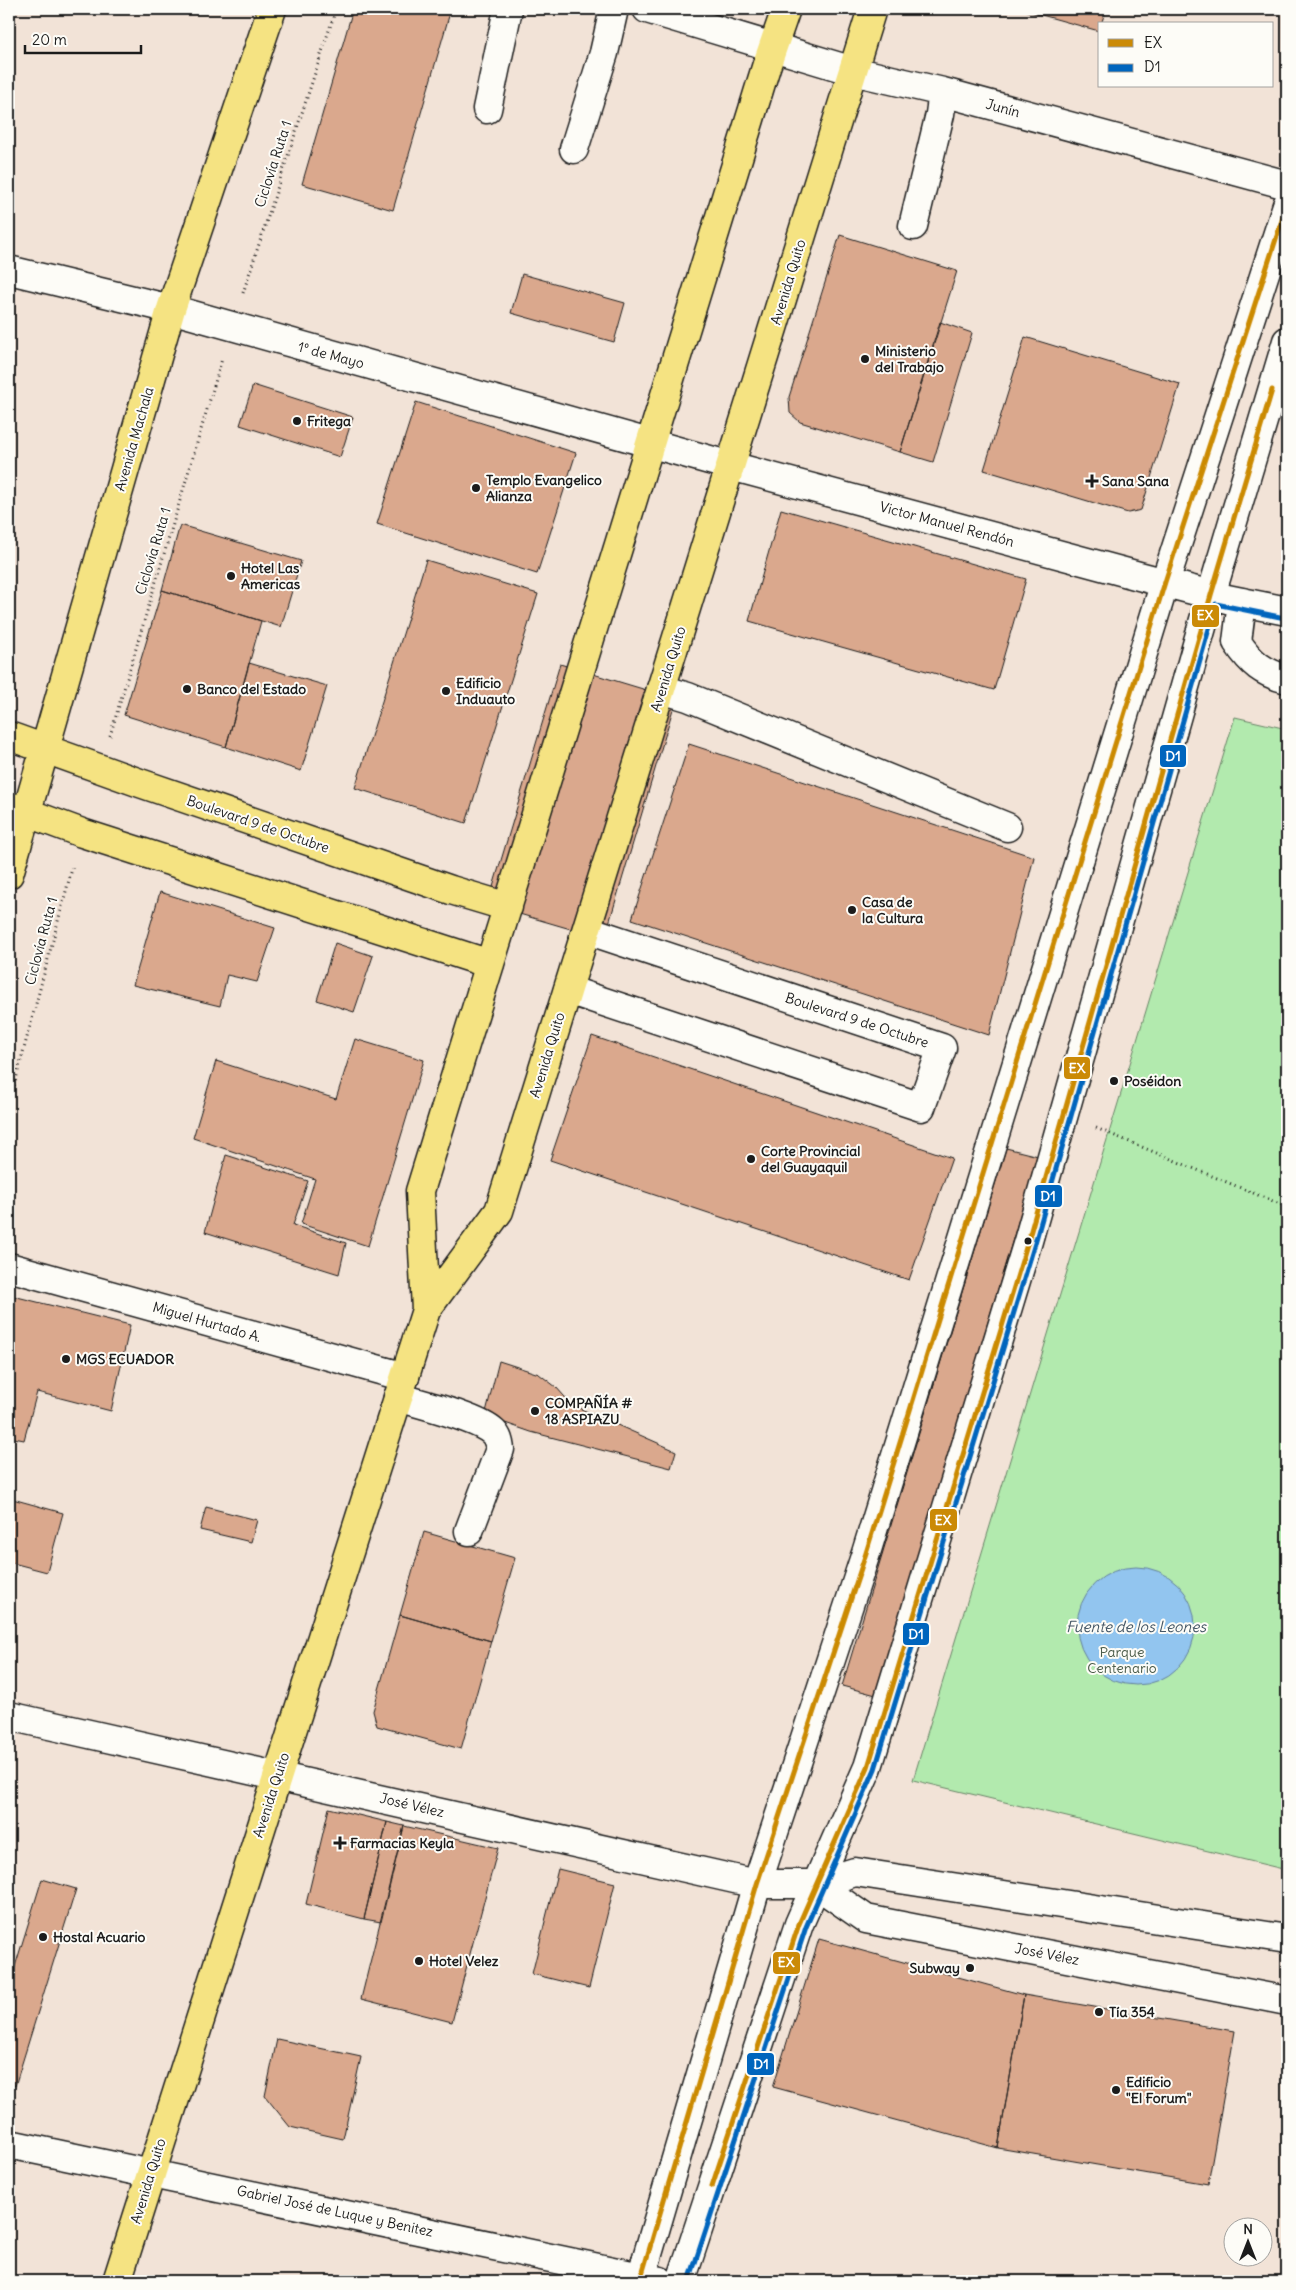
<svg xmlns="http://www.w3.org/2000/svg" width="1296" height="2290" viewBox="0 0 1296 2290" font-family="Delius,sans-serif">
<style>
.green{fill:#b2eaae;stroke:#678365}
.water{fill:#92c5ef;stroke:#63819b}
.building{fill:#daa88d;stroke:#1c1c1c}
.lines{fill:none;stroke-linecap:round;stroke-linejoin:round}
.minor-casing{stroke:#1c1c1c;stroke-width:31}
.major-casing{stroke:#1c1c1c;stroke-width:31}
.path{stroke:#1c1c1c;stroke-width:3;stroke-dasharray:1 4;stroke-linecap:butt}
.minor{stroke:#fdfcf7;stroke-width:28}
.major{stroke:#f5e382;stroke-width:28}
.bus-1-casing{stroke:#fdfcf7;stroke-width:9}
.bus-2-casing{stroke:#fdfcf7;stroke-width:9}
.bus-1{stroke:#cb8a06;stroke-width:5}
.bus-2{stroke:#0065bd;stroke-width:5}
.poi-dot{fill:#1c1c1c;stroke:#fdfcf7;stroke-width:2}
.labels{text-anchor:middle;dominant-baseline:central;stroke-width:4;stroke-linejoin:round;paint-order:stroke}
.street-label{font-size:14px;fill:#1c1c1c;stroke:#fdfcf7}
.poi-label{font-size:14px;font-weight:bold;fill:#1c1c1c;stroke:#fdfcf7;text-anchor:start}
.park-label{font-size:14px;fill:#495a48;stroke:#fdfcf7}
.water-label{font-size:15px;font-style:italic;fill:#455766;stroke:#fdfcf7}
.line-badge{stroke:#fdfcf7;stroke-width:2}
.badge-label{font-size:14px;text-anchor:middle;font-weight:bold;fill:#fff}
</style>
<rect width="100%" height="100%" fill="#f2e3d7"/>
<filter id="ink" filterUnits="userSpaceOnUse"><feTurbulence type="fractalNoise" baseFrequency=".02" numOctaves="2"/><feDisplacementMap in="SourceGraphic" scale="10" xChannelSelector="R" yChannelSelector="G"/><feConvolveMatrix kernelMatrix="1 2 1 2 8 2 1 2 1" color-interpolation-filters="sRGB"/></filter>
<g filter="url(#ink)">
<path class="green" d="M1235,717l52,12v1141l-374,-90z"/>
<path class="water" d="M1077 1626a59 59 0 1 1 118 0a59 59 0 1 1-118 0Z"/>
<path class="building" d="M353,9h98l-58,201 -91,-26z
M1020,9h86l-7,22z
M840,235l117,36 -57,181 -100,-30 -10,-9 -1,-16z
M522,274l103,29 -11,39 -103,-29z
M940,322l32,11 -39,129 -33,-10z
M1025,337l155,47 -39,126 -13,3 -144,-43z
M253,385l100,32 -13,40 -100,-32z
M416,402l160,51 -39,121 -160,-50z
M781,509l245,70 -32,111 -245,-69z
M180,525l121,36 -20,66 -119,-37z
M426,560l112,34 -72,229 -111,-35z
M162,590l99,31 -35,126 -102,-32z
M249,663l78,23 -26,85 -75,-24z
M560,664l116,35 -69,231h-33l-58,-17 -26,-16z
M689,744l345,113 -45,178 -357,-116z
M160,892l115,36 -18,54 -30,-7 -7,31 -87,-21z
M335,943l38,13 -19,56 -37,-12z
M592,1036l360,122 -43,122 -359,-120z
M355,1039l69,21 -56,186 -67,-22 14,-45 -122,-41 23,-77 120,38z
M1006,1148l32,8 -162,539 -34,-9z
M226,1155l82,26 -15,44 53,18 -7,31 -134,-42z
M9,1295l121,30 -19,86 -74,-19 -13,48 -15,-3z
M499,1361l40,13 17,13 16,18 104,46 -5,17 -140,-36 -46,-16z
M9,1498l54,15 -16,59 -38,-10z
M206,1507l51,13 -6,22 -51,-12z
M424,1532l91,26 -24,83 -91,-26z
M400,1615l91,26 -30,108 -84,-23 -4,-15z
M329,1808l58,14 -23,97 -58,-15z
M387,1822l17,4 -23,96 -17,-3z
M404,1826l94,22 -46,174 -91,-23z
M558,1869l57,14 -26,105 -57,-14z
M42,1879l34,10 -61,197 -6,-2v-98z
M819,1939l205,56 -26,153 -225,-61z
M1024,1995l211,36 -27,153 -210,-36z
M277,2039l84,18 -18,82 -53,-12 -25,-31z"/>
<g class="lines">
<defs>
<path id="minor" d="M647,9l206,62 90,21 344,93
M487,109l21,-100
M574,149l30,-96 10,-44
M913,226l27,-112 3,-22
M9,270l162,39 560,157 408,110 88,23 60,12
M1242,602l-5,40c14,21 26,31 50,37
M661,689l27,8 319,130
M568,990l353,117 21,-59 -355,-118
M9,1267l396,110
M398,1397c22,7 79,20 95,35 5,5 6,10 7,17l-31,82
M9,1716l748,168h59l39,-12 432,67
M816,1884l50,35 421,82
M9,2144l651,137
M640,2281l117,-397 109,-331 299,-971 122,-377
M681,2281l118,-357 69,-157 160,-526 183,-646 76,-254"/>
<path id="major" d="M9,736l131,47 311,107 57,17
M9,806l73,27 408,131
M9,874l162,-565 101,-300
M426,1310l-6,-119 346,-1124 20,-58
M117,2281l309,-971 73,-99 373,-1202"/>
</defs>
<use href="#minor" class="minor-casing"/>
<use href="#major" class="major-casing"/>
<path class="path" d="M554,9l23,6
M243,293l93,-284
M110,736l112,-377
M9,1105l64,-240
M1096,1128l191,79"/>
<use href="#minor" class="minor"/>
<use href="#major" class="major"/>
<defs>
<path id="bus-1" d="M712,2186l87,-262 69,-157 160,-526 183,-646 61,-205
M640,2281l117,-397 109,-331 299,-971 122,-377"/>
<path id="bus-2" d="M689,2281l117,-354 69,-158 160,-526 181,-639 69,14"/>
</defs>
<use href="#bus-1" class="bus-1-casing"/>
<use href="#bus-2" class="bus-2-casing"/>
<use href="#bus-1" class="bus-1"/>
<use href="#bus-2" class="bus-2"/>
</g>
</g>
<g class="poi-dot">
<circle cx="865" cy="359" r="5"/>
<circle cx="297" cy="421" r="5"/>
<path d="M1089.5 473.5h5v5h5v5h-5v5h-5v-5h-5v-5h5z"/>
<circle cx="476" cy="488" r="5"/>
<circle cx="231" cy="576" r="5"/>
<circle cx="187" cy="689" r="5"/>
<circle cx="446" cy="691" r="5"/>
<circle cx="852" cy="910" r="5"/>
<circle cx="1114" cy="1081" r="5"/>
<circle cx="751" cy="1159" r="5"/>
<circle cx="1028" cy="1241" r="4.5"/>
<circle cx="66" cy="1359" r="5"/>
<circle cx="535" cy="1411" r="5"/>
<path d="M337.5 1835.5h5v5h5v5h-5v5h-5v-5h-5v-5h5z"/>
<circle cx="43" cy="1937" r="5"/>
<circle cx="419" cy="1961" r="5"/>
<circle cx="970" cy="1968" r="5"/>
<circle cx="1099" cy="2012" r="5"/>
<circle cx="1116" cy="2090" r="5"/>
</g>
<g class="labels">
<g class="street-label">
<text transform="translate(1003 108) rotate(15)">Junín</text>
<text transform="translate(273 164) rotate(-72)">Ciclovía Ruta 1</text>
<text transform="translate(788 282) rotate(-73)">Avenida Quito</text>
<text transform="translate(331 355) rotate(15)">1º de Mayo</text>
<text transform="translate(134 439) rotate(-74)">Avenida Machala</text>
<text transform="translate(947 524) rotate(15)">Victor Manuel Rendón</text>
<text transform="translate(153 551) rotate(-73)">Ciclovía Ruta 1</text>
<text transform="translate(668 669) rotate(-73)">Avenida Quito</text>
<text transform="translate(258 824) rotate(19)">Boulevard 9 de Octubre</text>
<text transform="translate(41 941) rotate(-75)">Ciclovía Ruta 1</text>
<text transform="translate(857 1020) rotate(18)">Boulevard 9 de Octubre</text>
<text transform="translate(547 1055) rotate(-73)">Avenida Quito</text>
<text transform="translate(207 1322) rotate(16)">Miguel Hurtado A.</text>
<text transform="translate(271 1795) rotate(-72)">Avenida Quito</text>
<text transform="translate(412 1805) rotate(13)">José Vélez</text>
<text transform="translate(1047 1954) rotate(11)">José Vélez</text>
<text transform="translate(148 2181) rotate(-73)">Avenida Quito</text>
<text transform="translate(335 2211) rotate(12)">Gabriel José de Luque y Benitez</text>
</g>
<g class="poi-label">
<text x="875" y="351">Ministerio<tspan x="875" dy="16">del Trabajo</tspan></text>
<text x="307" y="421">Fritega</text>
<text x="486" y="480">Templo Evangelico<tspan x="486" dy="16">Alianza</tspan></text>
<text x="1102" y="481">Sana Sana</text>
<text x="241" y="568">Hotel Las<tspan x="241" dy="16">Americas</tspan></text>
<text x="456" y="683">Edificio<tspan x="456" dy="16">Induauto</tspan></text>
<text x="197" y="689">Banco del Estado</text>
<text x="862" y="902">Casa de<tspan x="862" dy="16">la Cultura</tspan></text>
<text x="1124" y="1081">Poséidon</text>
<text x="761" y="1151">Corte Provincial<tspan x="761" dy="16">del Guayaquil</tspan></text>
<text x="76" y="1359">MGS ECUADOR</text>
<text x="545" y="1403">COMPAÑÍA #<tspan x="545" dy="16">18 ASPIAZU</tspan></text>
<text x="350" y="1843">Farmacias Keyla</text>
<text x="53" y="1937">Hostal Acuario</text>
<text x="429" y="1961">Hotel Velez</text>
<text x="960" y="1968" text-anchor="end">Subway</text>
<text x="1109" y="2012">Tía 354</text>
<text x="1126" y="2082">Edificio<tspan x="1126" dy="16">"El Forum"</tspan></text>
</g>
<g class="park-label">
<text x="1122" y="1652">Parque<tspan x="1122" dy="16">Centenario</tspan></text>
</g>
<g class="water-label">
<text x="1136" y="1626">Fuente de los Leones</text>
</g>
</g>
<g class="line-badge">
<rect x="1191" y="604" width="29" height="24" rx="5" fill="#cb8a06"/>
<rect x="1159" y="744" width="28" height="24" rx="5" fill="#0065bd"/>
<rect x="1063" y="1056" width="28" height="24" rx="5" fill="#cb8a06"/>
<rect x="1034" y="1184" width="29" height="24" rx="5" fill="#0065bd"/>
<rect x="929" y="1508" width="29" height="24" rx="5" fill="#cb8a06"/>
<rect x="902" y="1622" width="28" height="24" rx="5" fill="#0065bd"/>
<rect x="772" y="1951" width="29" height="24" rx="5" fill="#cb8a06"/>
<rect x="746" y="2052" width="29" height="24" rx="5" fill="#0065bd"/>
</g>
<g class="badge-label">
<text x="1205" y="620">EX</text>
<text x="1173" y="761">D1</text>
<text x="1077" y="1073">EX</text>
<text x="1048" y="1201">D1</text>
<text x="943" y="1525">EX</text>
<text x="916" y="1639">D1</text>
<text x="786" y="1967">EX</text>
<text x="761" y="2069">D1</text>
</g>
<rect width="1296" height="2290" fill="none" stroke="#fdfcf7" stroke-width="30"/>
<rect x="15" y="15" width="1266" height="2260" fill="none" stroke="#1c1c1c" stroke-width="2" filter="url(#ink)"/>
<rect x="1098" y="22" width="175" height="65" fill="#fdfcf7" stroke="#a3a29f"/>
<rect x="1108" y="39" width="25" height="8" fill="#cb8a06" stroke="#a3a29f"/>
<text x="1144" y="48" font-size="15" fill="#1c1c1c">EX</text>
<rect x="1108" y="64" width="25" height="8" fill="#0065bd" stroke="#a3a29f"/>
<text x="1144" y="72" font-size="15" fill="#1c1c1c">D1</text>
<g transform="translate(1248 2242)"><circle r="24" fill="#fdfcf7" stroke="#a3a29f"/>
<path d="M0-4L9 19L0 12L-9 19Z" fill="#1c1c1c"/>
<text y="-8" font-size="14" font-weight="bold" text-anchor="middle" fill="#1c1c1c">N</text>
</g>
<path d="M25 45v8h116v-8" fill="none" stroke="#1c1c1c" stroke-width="2.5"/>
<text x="32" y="45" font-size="15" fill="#1c1c1c" stroke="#fdfcf7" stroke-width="4" paint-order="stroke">20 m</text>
</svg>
